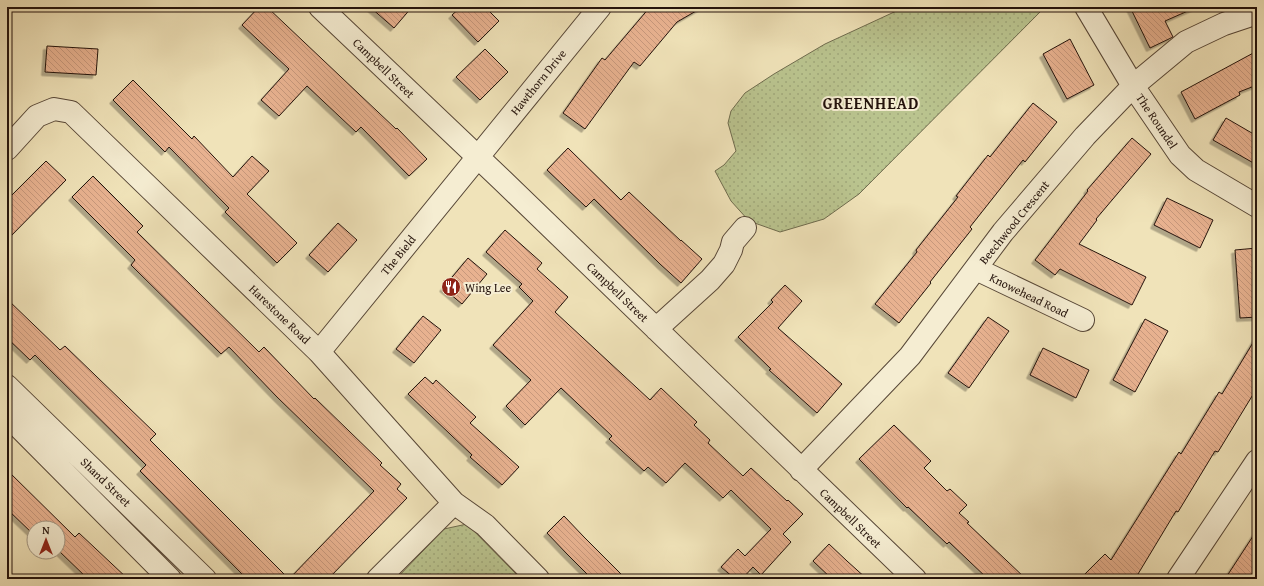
<svg xmlns="http://www.w3.org/2000/svg" width="1264" height="586" viewBox="0 0 1264 586" font-family="'Gentium Book Plus',serif">
<style>
.grass{fill:url(#grass-dots);stroke:#6f6c4e}
.building{fill:url(#building-back-hatch);stroke:#24130c;filter:url(#shadow)}
.lines{fill:none;stroke-linecap:round;stroke-linejoin:round}
.minor-casing{stroke:#574737;stroke-width:24}
.minor{stroke:#f5edd2;stroke-width:22}
.labels{text-anchor:middle;dominant-baseline:central;stroke-width:4;stroke-linejoin:round;paint-order:stroke}
.street-label{font-size:12px;fill:#24130c;stroke:#f5edd2}
.poi-label{font-size:12px;fill:#24130c;stroke:#f5edd2;text-anchor:start}
.district-label{font-size:16px;font-weight:bold;letter-spacing:1px;fill:#24130c;stroke:#f5edd2}
</style>
<defs>
<pattern id="grass-dots" width="8" height="8" patternUnits="userSpaceOnUse"><rect width="8" height="8" fill="#bac48f"/><path d="M2 2h.1M6 6h.1" fill="none" stroke="#a0a87a" stroke-width="1.8" stroke-linecap="round"/></pattern>
<pattern id="building-back-hatch" width="6" height="6" patternUnits="userSpaceOnUse"><rect width="6" height="6" fill="#e8b290"/><path d="M-1 5l2 2M0 0l6 6M5-1l2 2" fill="none" stroke="#c7987b"/></pattern>
<filter id="shadow"><feDropShadow dx="-3.5" dy="3.5" stdDeviation="0" flood-color="#0004"/></filter>
</defs>
<rect width="100%" height="100%" fill="#f0e3b9"/>
<filter id="stains"><feTurbulence type="fractalNoise" baseFrequency=".005" numOctaves="4"/><feColorMatrix values="0 0 0 0 .2 0 0 0 0 .09 0 0 0 0 .02 0 0 0 .5 -.17"/></filter>
<radialGradient id="worn" r=".72"><stop offset=".6" stop-color="#630" stop-opacity="0"/><stop offset="1" stop-color="#630" stop-opacity=".3"/></radialGradient>
<path class="grass" d="M905,7h140l-186,187 -35,25 -44,13 -31,-11 -18,-20 -16,-30 9,-6 12,-14 -8,-28 3,-12 14,-18 29,-19 51,-30z
M467,524l54,55h-125l48,-50z"/>
<path class="building" d="M259,7h8l129,122 1,-1 30,31 -18,17 -48,-49 -5,5 -49,-46 -28,30 -18,-16 28,-31 -47,-44z
M370,7h42l-18,21z
M461,7h24l14,14 -21,21 -26,-27z
M650,7h53l-26,15 -37,44 -6,-4 -49,67 -22,-16 39,-55 3,2z
M1130,7h67l-32,14 8,16 -23,11z
M1070,39l24,46 -27,14 -24,-45z
M47,46l51,3 -2,26 -51,-3z
M485,49l23,23 -28,28 -24,-23z
M1257,51v34l-18,7 1,3 -45,24 -14,-27z
M133,80l59,59 2,-3 39,41 19,-21 17,15 -22,23 50,49 -20,20 -52,-51 4,-4 -60,-61 -4,5 -52,-52z
M1033,103l24,19 -32,40 -2,-2 -53,67 2,2 -42,53 1,1 -32,40 -24,-19 42,-52 -1,-2 42,-53 -2,-1 32,-41 2,2z
M1226,118l31,18v29l-44,-25z
M1132,138l19,16 -55,65 1,1 -18,24 67,33 -14,28 -72,-36 -5,6 -20,-15 53,-69 -1,-1z
M568,148l53,52 8,-8 52,49v-1l21,19 -21,24 -21,-19 -66,-65 -8,8 -39,-37z
M46,161l20,19 -59,60v-40z
M93,176l50,50 -6,6 122,120 5,-5 50,52 1,-1 67,65 -2,2 21,19 -4,5 10,9 -79,81h-81l-107,-108 6,-6 -111,-110 -5,5 -23,-22v-39l53,51 5,-4 91,88 -6,6 139,139 85,-88 -97,-94 -48,-50 -8,7 -90,-89 4,-5 -63,-63z
M1167,198l46,22 -13,28 -46,-23z
M338,223l19,17 -29,32 -19,-17z
M505,230l37,33 -5,6 31,28 -13,15 95,88 11,-12 36,34 -3,3 16,15 -2,3 35,33 8,-8 36,33 1,-1 15,14 -20,20 8,8 -30,33 -8,-8 -11,12h-7l-14,-12 17,-18 7,7 26,-27 -40,-39 -8,8 -38,-35 -19,20 -18,-16 -4,4 -35,-32 3,-3 -51,-48 -36,37 -19,-19 25,-26 -38,-35 40,-44 -14,-14 3,-3 -36,-32z
M1257,248v69l-17,1 -5,-68z
M468,258l19,16 -25,30 -19,-16z
M785,285l17,16 -24,27 64,56 -25,29 -48,-43 2,-1 -33,-32 35,-35 -2,-2z
M423,316l18,14 -27,33 -18,-14z
M988,317l21,14 -40,57 -21,-15z
M1145,319l23,12 -33,61 -22,-12z
M1257,336v52l-39,64 -3,-1 -37,61 -2,-1 -41,68h-55l25,-25 6,6 68,-108 2,2 38,-62 3,2z
M1043,348l46,22 -13,28 -46,-23z
M425,377l8,7 3,-4 40,37 -6,6 49,44 -17,18 -32,-28 2,-2 -64,-61z
M894,425l37,36 -7,7 23,23 3,-2 17,16 -8,8 10,9 -2,1 59,56h-38l-39,-37 -2,2 -39,-37 -1,1 -48,-49z
M7,470l68,67 4,-4 49,46h-40l-30,-29v-22l-24,-1v8l-27,-26z
M564,516l20,21 42,42h-34l-25,-25 -20,-21z
M1257,530v49h-32z
M829,544l18,17 20,18h-35l-19,-18z"/>
<g class="lines">
<defs>
<path id="minor" d="M320,7l182,173 413,399
M1086,7l47,79 47,69 16,15 61,36
M7,149l30,-33 17,-7 17,3 248,240 135,151 31,22 53,54
M976,269l107,51
M656,329l54,-49 14,-16 7,-14 2,-8 12,-14
M319,352l281,-345
M7,386l198,193
M7,415l163,164
M801,470l109,-114 93,-124 82,-96 48,-50 53,-44 38,-18 33,-11
M378,579l76,-76
M1178,579l79,-118"/>
</defs>
<use href="#minor" class="minor-casing"/>
<use href="#minor" class="minor"/>
</g>
<defs>
<symbol id="restaurant-disc" viewBox="-11 -11 22 22"><circle r="9.5" fill="#8f2418" stroke="#f5edd2"/><path d="M-5-6h1v4h1v-4h1v4h1v-4h1v5L-1.5 .5V6h-2V.5L-5-1ZM5-6V6H3V1.5H1.5Q1.5-4 5-6Z" fill="#fff"/></symbol>
</defs>
<g fill-rule="evenodd">
<use href="#restaurant-disc" x="440" y="276" width="22" height="22"/>
</g>
<g class="labels">
<g class="street-label">
<text transform="translate(384 68) rotate(44)">Campbell Street</text>
<text transform="translate(538 82) rotate(-51)">Hawthorn Drive</text>
<text transform="translate(1157 121) rotate(56)">The Roundel</text>
<text transform="translate(1014 222) rotate(-51)">Beechwood Crescent</text>
<text transform="translate(398 255) rotate(-51)">The Bield</text>
<text transform="translate(618 292) rotate(44)">Campbell Street</text>
<text transform="translate(1029 295) rotate(26)">Knowehead Road</text>
<text transform="translate(280 314) rotate(44)">Harestone Road</text>
<text transform="translate(106 482) rotate(44)">Shand Street</text>
<text transform="translate(851 518) rotate(44)">Campbell Street</text>
</g>
<g class="poi-label">
<text x="465" y="287">Wing Lee</text>
</g>
<g class="district-label">
<text x="871" y="103">GREENHEAD</text>
</g>
</g>
<rect width="1264" height="586" fill="none" stroke="#f0e3b9" stroke-width="24"/>
<rect x="8" y="8" width="1248" height="570" fill="none" stroke="#24130c" stroke-width="2"/>
<rect x="12" y="12" width="1240" height="562" fill="none" stroke="#24130c"/>
<g transform="translate(46 540)"><circle r="19" fill="#f5edd2" stroke="#a19683"/>
<path d="M0-3L7 15L0 10L-7 15Z" fill="#8f2418"/>
<text y="-6" font-size="11" font-weight="bold" text-anchor="middle" fill="#24130c">N</text>
</g>
<rect width="100%" height="100%" filter="url(#stains)"/>
<rect width="100%" height="100%" fill="url(#worn)"/>
</svg>
